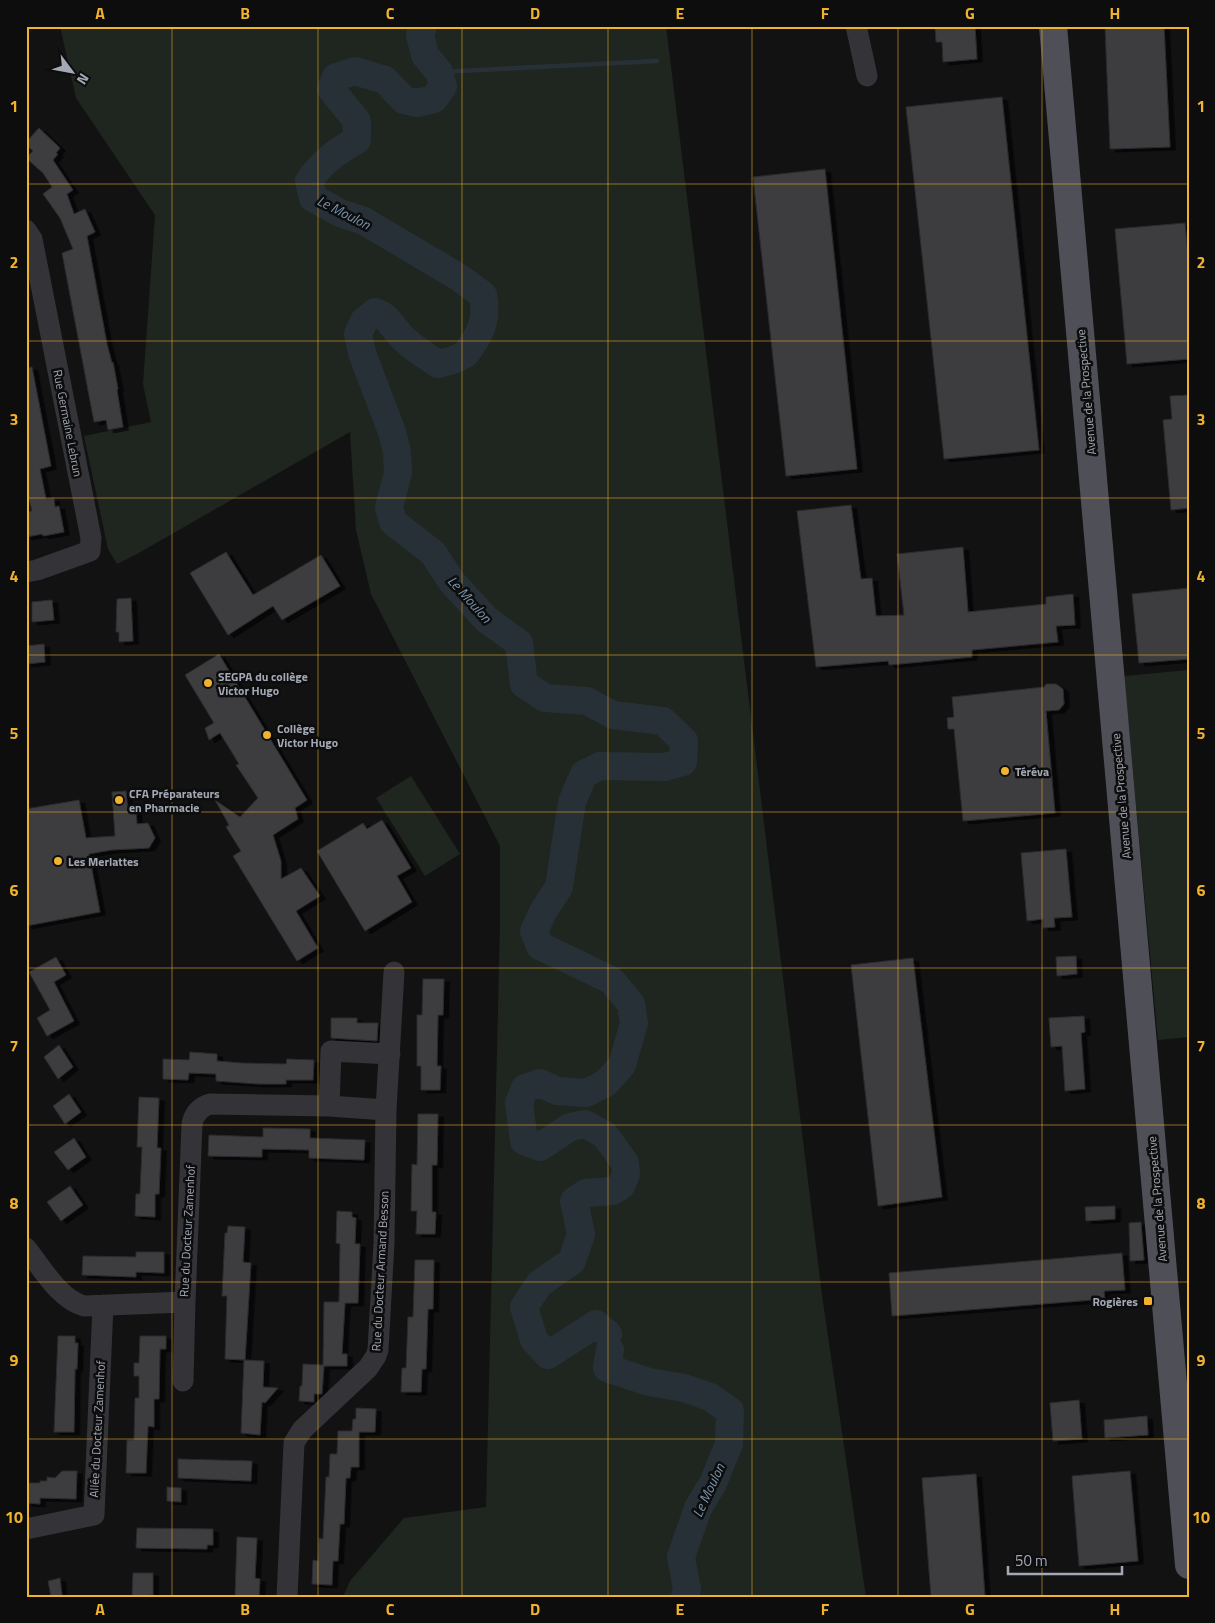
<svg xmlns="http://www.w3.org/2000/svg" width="1215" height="1623" viewBox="0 0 1215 1623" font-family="'Titillium Web',sans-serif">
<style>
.green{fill:#1e261f}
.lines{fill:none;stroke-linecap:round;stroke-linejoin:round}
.stream{stroke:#283037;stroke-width:4.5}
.river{stroke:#283037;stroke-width:28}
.building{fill:#3c3d40;stroke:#2c2c2f;filter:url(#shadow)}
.minor{stroke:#333338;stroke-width:21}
.major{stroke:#4f5057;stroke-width:28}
.grid{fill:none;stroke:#f1b32c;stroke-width:1;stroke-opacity:0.55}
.poi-dot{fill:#f1b32c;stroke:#0d0d0e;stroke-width:2}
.labels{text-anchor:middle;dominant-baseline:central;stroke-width:5;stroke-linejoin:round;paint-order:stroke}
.street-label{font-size:12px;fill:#a3a8b4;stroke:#0d0d0e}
.poi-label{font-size:12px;font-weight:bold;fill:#a3a8b4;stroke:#0d0d0e;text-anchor:start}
.water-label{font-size:14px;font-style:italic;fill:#7995af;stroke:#0d0d0e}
.neatline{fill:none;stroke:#f1b32c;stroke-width:2}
.grid-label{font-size:16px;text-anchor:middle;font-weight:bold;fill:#f1b32c}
</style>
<defs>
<filter id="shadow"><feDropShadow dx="5.5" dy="3" stdDeviation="0" flood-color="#0009"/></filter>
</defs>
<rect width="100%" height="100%" fill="#121213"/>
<path class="green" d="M60,26h606l156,1269 44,302h-523l7,-16 54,-63 82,-11 14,-581v-80l-129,-252 -15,-64 -6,-98 -213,122 -20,10 -9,-15 -24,-113 67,-14 -8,-38 12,-169 -79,-117z
M1189,670v367l-31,3 -34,-364z
M411,776l49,78 -35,22 -49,-78z"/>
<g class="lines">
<path class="stream" d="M439,72l218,-11"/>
<path class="river" d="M423,26l-3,9 5,20 14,17 4,14 -9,13 -17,4 -13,-3 -19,-20 -30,-9 -19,6 -5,12 26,32v19c-21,12 -34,21 -48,41l4,17 27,15 24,8 96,57 23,17c4,20 0,35 -12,51 -2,3 -4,7 -7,9 -8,5 -17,7 -26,9 -12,-8 -25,-16 -35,-26 -11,-10 -13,-21 -28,-26l-11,9 -6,13 4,19 30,79 5,20 1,21 -9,34 4,15 40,31 19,29 35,38 32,23 5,41 21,14 42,3 26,14 50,6 21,20 -1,21 -18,5 -65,-1 -16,8 -12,28 -13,85 -15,23 -10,21 6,15 71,34 20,24 3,19 -12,42 -16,18 -20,10 -29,-2 -17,-8 -15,5 -6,15 5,38 16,6 30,-20 15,-3 20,11 20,28 1,11 -5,12 -9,5 -26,2 -12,8 7,33 -9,27 -33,23 -15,23 10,33 14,15 48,-31 12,10
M610,1350l-3,18 42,14 35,6 26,9 20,14 -1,33 -16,39 -15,25 -17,49 6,32 -2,8"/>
</g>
<path class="building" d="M935,26h40l2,33 -34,3 -1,-20h-6z
M1105,26h59l6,121 -60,2z
M1002,97l37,353 -95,9 -38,-352z
M39,128l21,20 -4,5 2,1 -5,6 20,30 -6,4 7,20 11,-5 10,23 -8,4 20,108 5,19 1,-1 5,27 -1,1 6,37 -15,3 -2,-10 -12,2 -32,-169 11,-4 -13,-31 -17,-24 9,-7 -9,-14 -17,-15 7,-7 -7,-6v-3z
M825,169l32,300 -71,7 -33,-299z
M1185,223l4,45v91l-62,5 -12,-135z
M32,367l19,99 -11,3 6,30 8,-1 1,9 4,-1 5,26 -21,4 -1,-2 -16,3v-25l6,-1 -6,-24v-119z
M1189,395v113l-18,2 -8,-90 9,-1 -2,-23z
M851,505l10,74 11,-1 4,38 28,-1 -7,-61 66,-7 5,65 78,-8v-7l27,-3 2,31 -19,1 2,16 -86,8v7l-83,8 -1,-4 -72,6 -19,-156z
M226,552l27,43 68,-40 19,31 -58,34 -9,-14 -45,29 -38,-62z
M1189,588v71l-50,4 -7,-69z
M131,598l2,43 -14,1v-10h-3l1,-33z
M52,600l2,20 -22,2v-20z
M44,644l1,18 -19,2v-18z
M219,654l88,146 -12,8 3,11 -25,16 8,26v18l20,-11 19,28 -24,15 22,37 -21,13 -64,-105 8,-5 -15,-24 3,-2 -14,-25 25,17 18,-19 -22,-33 3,-1 -19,-31 -11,7 -4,-12 9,-5 -29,-48z
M1046,684h10l7,5 1,15 -5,6 -13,1 9,102 -92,8 -9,-92h-6l-1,-11 7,-1 -2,-20 92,-10z
M126,791l2,21 8,-1 1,13 11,-1 7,15 -6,10 -38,2 -22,4 11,58 -74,14v-117l53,-9 7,38 29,-2 -3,-44z
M382,820l29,48 -14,8 15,26 -47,29 -48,-80 46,-28 4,6z
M1066,849l6,68 -18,1 1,9 -12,1v-9l-16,2 -6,-68z
M1076,956l1,18 -20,2 -1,-19z
M56,957l10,18 -12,7 20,39 -27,15 -10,-18 13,-8 -21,-38z
M913,958l29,239 -64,9 -27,-241z
M423,979h21l-1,36h-5l-1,51h4l-1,24h-19v-24h-4v-51h5z
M1084,1016l1,16 -4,1 4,56 -20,2 -3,-45 -11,1 -2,-29z
M331,1018h26v5h21l-1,18 -46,-3z
M59,1045l14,22 -15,12 -14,-22z
M190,1052l27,2v7l24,2 45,1 1,-5 27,1 -1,20h-27v4h-27l-43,-3v-7l-27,-1 -1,7 -25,-1v-20l26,1z
M69,1094l12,18 -16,12 -12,-18z
M139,1097l20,1 -2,50h4l-2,46h-4v23l-20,-1 1,-22h4l2,-47h-5z
M418,1114h20l-1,51h-5v47h4l-1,22h-19l1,-23h-6l1,-47 5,1z
M263,1128l47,1v9l55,2 -1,20 -55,-2v-8l-47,-1v8l-54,-1 1,-21 54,2z
M74,1138l12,19 -18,13 -14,-18z
M70,1186l13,19 -22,16 -14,-19z
M1115,1206v13l-29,2 -1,-14z
M337,1211l15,1v5l4,1 -1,26h5l-2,59h-13l-3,51h5v12h-23l-2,28h-8v8l-15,-1 1,-15h2l1,-22 20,1 1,-63h15l1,-58 -4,-1z
M1141,1222l3,38 -14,1 -1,-38z
M228,1226l17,1 -2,35 8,1 -6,97 -20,-1 2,-63h-5l3,-63h2z
M136,1252h28v21l-28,-1v5l-54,-2 1,-19 53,1z
M1122,1253l3,37 -21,1 1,8 -213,17 -3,-43z
M415,1260h19l-1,49h-5l-2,60h-4l-1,23h-20l1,-24h4l2,-51h5z
M58,1336h17v7h3l-1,26h-2l-1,63h-20z
M140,1336h26v13h-6l-1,50h-5v28l-6,-1 -2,47h-20l1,-33h7l1,-42h4v-22h-5v-13h5z
M244,1360l20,1 -1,26 15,1 -13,15 -3,-1 -2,33 -19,-2z
M1079,1400l3,39 -29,2 -3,-38z
M356,1408l20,1 -1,23h-16v35h-8l-1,11h-4l-2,46h-4l-2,37h-5l-1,24 -20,-1 1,-24 5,1 1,-23 4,1 3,-62h3l1,-23h7l1,-23h14l1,-12h3z
M1147,1416l1,19 -43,3 -1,-18z
M178,1459l74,2 -1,20 -73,-3z
M62,1471h15l-1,28 -36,-1v6l-14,-1v-20h14v-2h7v-4l8,1z
M1130,1471l8,90 -59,5 -7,-90z
M976,1474l9,123h-54l-9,-119z
M167,1487l14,1v14l-14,-1z
M137,1528l76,1v16h-6v4l-71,-1z
M237,1537l20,1 -2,40 5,1 -1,18h-24z
M133,1573h20v22h-3v2h-18z
M60,1578l2,17 -11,2 -3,-16z"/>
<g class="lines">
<path class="minor" d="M856,26l11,50
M26,230l6,9 59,299 -1,13 -53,19 -11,2
M329,1106l2,-55 59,3
M26,1248c16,20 33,51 58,58l101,-4 7,-178c2,-10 8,-17 18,-20l119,2 57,4
M183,1381l2,-79
M26,1529l68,-14 9,-210
M287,1597l7,-154 8,-13 66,-62 8,-12 2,-6 6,-107 2,-133 8,-138"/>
<path class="major" d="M1053,26l136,1539"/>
</g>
<path class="grid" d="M172,26v1571M318,26v1571M462,26v1571M608,26v1571M752,26v1571M898,26v1571M1042,26v1571M26,184h1163M26,341h1163M26,498h1163M26,655h1163M26,812h1163M26,968h1163M26,1125h1163M26,1282h1163M26,1439h1163"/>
<g class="poi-dot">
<circle cx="208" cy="683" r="5"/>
<circle cx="267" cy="735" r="5"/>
<circle cx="1005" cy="771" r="5"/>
<circle cx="119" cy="800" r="5"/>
<circle cx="58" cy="861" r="5"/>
<rect x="1143" y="1296" width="10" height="10" rx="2.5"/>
</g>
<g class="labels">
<g class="street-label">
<text transform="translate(1086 392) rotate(-95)">Avenue de la Prospective</text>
<text transform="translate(68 423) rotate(79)">Rue Germaine Lebrun</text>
<text transform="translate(1121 796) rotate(-95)">Avenue de la Prospective</text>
<text transform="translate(1157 1199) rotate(-95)">Avenue de la Prospective</text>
<text transform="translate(187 1231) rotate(-87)">Rue du Docteur Zamenhof</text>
<text transform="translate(380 1271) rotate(-87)">Rue du Docteur Armand Besson</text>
<text transform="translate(97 1429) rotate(-87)">Allée du Docteur Zamenhof</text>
</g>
<g class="poi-label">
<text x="218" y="676">SEGPA du collège<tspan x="218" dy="14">Victor Hugo</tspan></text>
<text x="277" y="728">Collège<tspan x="277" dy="14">Victor Hugo</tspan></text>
<text x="1015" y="771">Téréva</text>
<text x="129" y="793">CFA Préparateurs<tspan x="129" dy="14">en Pharmacie</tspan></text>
<text x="68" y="861">Les Merlattes</text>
<text x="1138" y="1301" text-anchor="end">Rogières</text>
</g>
<g class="water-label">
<text transform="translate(344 212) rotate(27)">Le Moulon</text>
<text transform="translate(470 599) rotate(48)">Le Moulon</text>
<text transform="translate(708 1490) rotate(-65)">Le Moulon</text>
</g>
</g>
<rect width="1215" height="1623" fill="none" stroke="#0d0d0e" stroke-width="55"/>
<g transform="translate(72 72) rotate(122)" stroke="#0d0d0e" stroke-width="4" paint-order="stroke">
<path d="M0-4L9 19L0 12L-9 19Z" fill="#a3a8b4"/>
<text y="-8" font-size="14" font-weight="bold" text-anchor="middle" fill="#a3a8b4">N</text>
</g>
<path d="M1008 1566v8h114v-8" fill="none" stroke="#a3a8b4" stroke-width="2.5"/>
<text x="1015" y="1566" font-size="15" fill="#a3a8b4" stroke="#0d0d0e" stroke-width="4" paint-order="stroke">50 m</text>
<rect x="28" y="28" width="1160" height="1568" class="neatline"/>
<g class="grid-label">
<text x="100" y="19">A</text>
<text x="245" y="19">B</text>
<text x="390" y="19">C</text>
<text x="535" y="19">D</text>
<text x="680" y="19">E</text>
<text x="825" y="19">F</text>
<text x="970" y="19">G</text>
<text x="1115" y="19">H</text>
<text x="14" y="112">1</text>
<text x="1201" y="112">1</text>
<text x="14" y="268">2</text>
<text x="1201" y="268">2</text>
<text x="14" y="425">3</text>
<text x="1201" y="425">3</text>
<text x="14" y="582">4</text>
<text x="1201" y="582">4</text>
<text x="14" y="739">5</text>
<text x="1201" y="739">5</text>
<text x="14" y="896">6</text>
<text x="1201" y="896">6</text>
<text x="14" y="1052">7</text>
<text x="1201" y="1052">7</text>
<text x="14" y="1209">8</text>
<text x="1201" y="1209">8</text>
<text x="14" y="1366">9</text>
<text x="1201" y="1366">9</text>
<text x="14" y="1523">10</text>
<text x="1201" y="1523">10</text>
<text x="100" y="1615">A</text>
<text x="245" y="1615">B</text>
<text x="390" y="1615">C</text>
<text x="535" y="1615">D</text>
<text x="680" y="1615">E</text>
<text x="825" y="1615">F</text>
<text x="970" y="1615">G</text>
<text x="1115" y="1615">H</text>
</g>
</svg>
